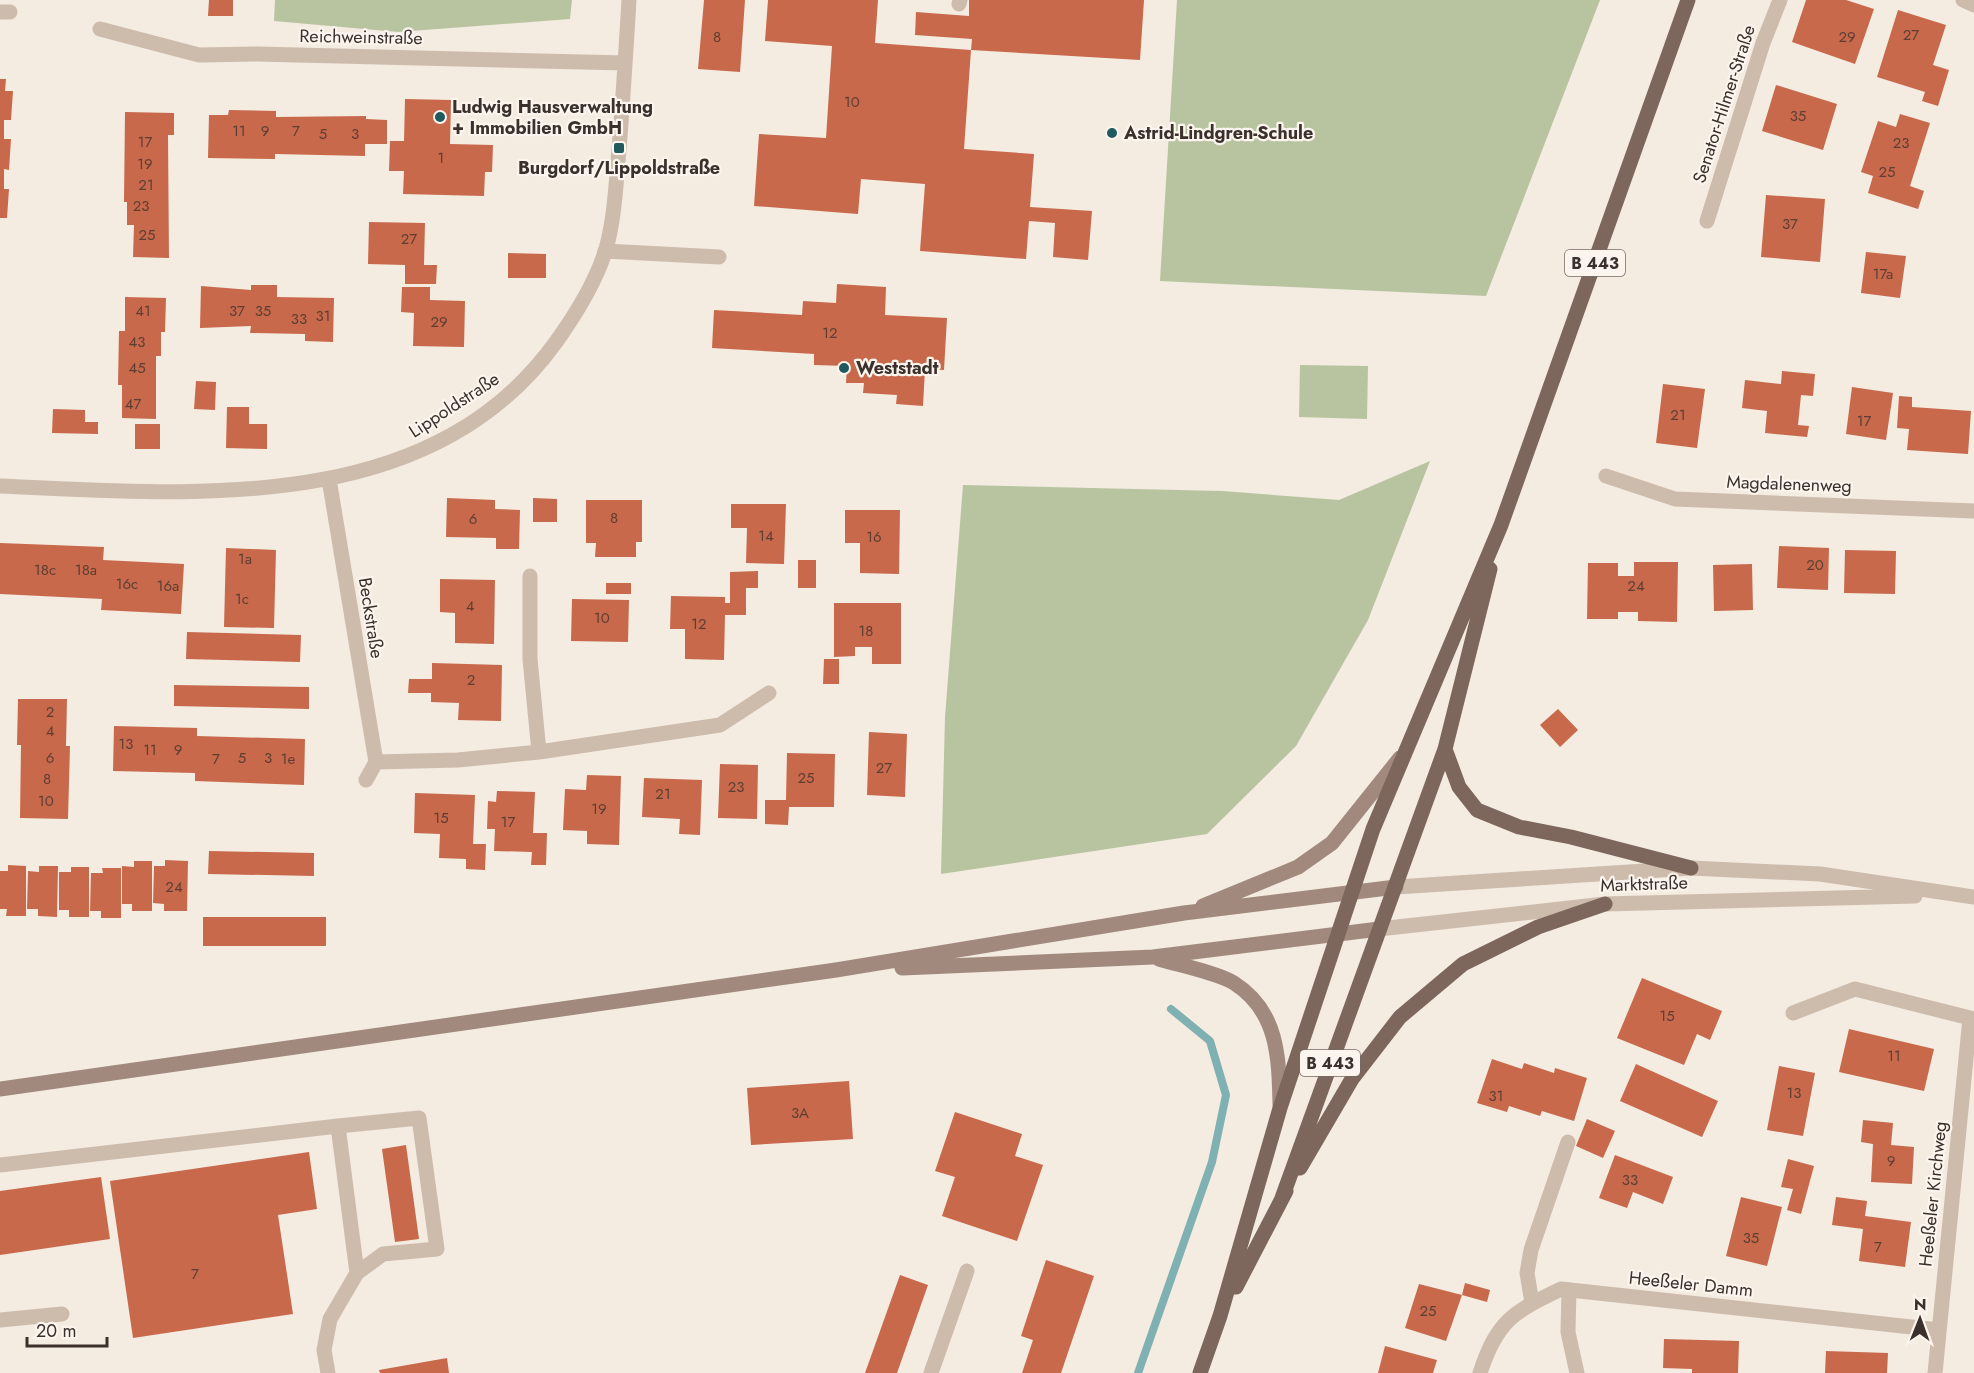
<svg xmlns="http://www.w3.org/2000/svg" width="1974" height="1373" viewBox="0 0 1974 1373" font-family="Jost,sans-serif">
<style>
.green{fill:#b8c4a0}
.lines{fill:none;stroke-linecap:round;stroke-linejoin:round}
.stream{stroke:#7fb0b2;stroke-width:8}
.building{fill:#c8694b}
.lane{stroke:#cdbbac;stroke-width:15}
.street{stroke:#cdbbac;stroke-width:15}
.secondary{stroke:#a18a7d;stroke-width:15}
.primary{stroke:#7d675c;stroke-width:15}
.poi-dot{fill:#1f5a5e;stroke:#fbf5ee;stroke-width:2}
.labels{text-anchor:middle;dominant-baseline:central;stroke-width:4.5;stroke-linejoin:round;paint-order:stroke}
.number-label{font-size:15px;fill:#5e3e33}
.shield{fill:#fbf5ee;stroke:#756b66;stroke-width:1.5}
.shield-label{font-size:16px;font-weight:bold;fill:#3b302b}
.street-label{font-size:18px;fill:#3b302b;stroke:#fbf5ee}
.poi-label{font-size:18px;font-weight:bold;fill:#3b302b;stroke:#fbf5ee;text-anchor:start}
</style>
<rect width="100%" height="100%" fill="#f4ebe1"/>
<path class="green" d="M275,0h297l-2,19 -172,13 -124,-11z
M1177,0h423l-114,296 -326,-15z
M1300,365l68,1 -1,53 -68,-2z
M1430,461l-62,159 -72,126 -89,88 -266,40 4,-157 18,-232 259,6 117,9z"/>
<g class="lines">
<path class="stream" d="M1138,1373l74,-211 14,-67 -16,-54 -39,-32"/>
</g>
<path class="building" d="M209,0h24v16h-25z
M704,0h41l-5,72 -42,-3z
M768,0h110l-3,43 96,7 -7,99 70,5 -4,53 62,4 -4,49 -35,-3 2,-34 -26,-2 -3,38 -106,-8 5,-67 -64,-5 -3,35 -104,-8 5,-72 67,4 6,-92 -67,-5z
M969,0h175l-4,60 -169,-10 1,-11 -57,-4 1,-23 53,4z
M1806,0h40l28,9 -19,55 -63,-22z
M1898,10l48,15 -13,40 16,5 -11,36 -16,-5 3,-9 -48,-15z
M0,79h6l-1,12h8l-2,29h-7v19h7l-2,31 -5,-1v20h5l-2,29h-7z
M1776,85l61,19 -14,46 -61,-19z
M405,99l46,1 -1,44 43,1 -1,27h-7l-1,24 -81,-2 1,-23h-15l1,-30h14z
M229,110l47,1v6l90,-1v3l21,1v24h-22v12l-90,-2v5l-67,-1 1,-43h19z
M125,112l49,1v22h-6l1,123 -36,-1 1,-32h-7v-23h-3z
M1900,114l30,9 -20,63 14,5 -6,18 -50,-16 5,-17 -12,-4 17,-51 18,6z
M1766,195l59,4 -5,63 -59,-5z
M369,222l56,1 -1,42h13l-1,19h-31v-19l-37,-1z
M1866,252l40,4 -6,42 -39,-5z
M508,253l38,1v24h-38z
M837,284l49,3 -1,28 62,3 -3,52 -19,-1 -2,37 -27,-2 1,-9 -34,-2 1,-10h-18l1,-17 -33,-1v-11l-102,-6 2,-38 88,5 1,-14 33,2z
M251,285h26v12l57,1 -1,44 -28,-1v-7l-55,-1 1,-7 -51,2 1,-42 50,4z
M402,287h28v13l35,1 -1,46 -51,-1 1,-33 -13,-1z
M125,297l41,1 -1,34h-4v24h-5v63l-34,-1v-33h-4l1,-54h6z
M1782,371l33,3 -2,22 -12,-1 -3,30 11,1 -2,11 -42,-4 2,-22 -25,-3 3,-28 36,4z
M196,381l20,1 -1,28 -21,-1z
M1663,384l42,5 -8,59 -41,-5z
M1852,387l41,6 -7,47 -40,-6z
M1899,396l13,1v10l59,4 -3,43 -61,-4 2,-21 -12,-1z
M227,407h22v17h18v25l-41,-1z
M53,409l32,1v12h13v12l-46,-1z
M135,424h25v25h-25z
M447,498l48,2v9l25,1 -1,39h-23v-11l-50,-1z
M533,498l24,1v23h-24z
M586,500h56v42h-6v15h-41l1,-14h-10z
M731,504h55l-2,60 -38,-1 1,-35h-16z
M845,510h55l-1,64 -39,-1v-30h-15z
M0,543l104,4 -1,13 81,4 -3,50 -80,-4 1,-11 -102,-5z
M1779,546l50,2 -1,42 -51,-2z
M226,548l50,2 -2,78 -50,-1z
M1845,550l51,1 -1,43 -51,-1z
M798,560h18v28h-18z
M1634,562h44l-1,60 -39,-1v-9h-20v7h-31l1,-56h30v13h16z
M1752,564l1,46 -39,1 -1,-46z
M758,571v17h-12v27h-21l-1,45 -39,-1v-30h-15l1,-33 54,1v6h5v-31z
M440,579l55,1 -1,64 -39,-1v-30l-15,-1z
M606,583h25v11h-25z
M572,599l57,1 -1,42 -57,-1z
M834,603h67v61h-29v-17h-17v9l-21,1z
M187,632l114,3 -1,27 -114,-3z
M824,659h15v25h-16z
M432,663l70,2 -1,56 -43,-1 1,-17 -28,-1v-9h-23l1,-14h23z
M174,685l135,2v22l-135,-3z
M18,699h49l-1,47h4l-2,73 -48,-1 1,-73h-4z
M1558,709l20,21 -18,17 -20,-22z
M114,726l83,2v8l108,3 -1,46 -109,-4v-8l-82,-2z
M869,732l38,2 -2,63 -38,-2z
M787,753l48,1 -1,53h-45l-1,18 -23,-1v-24h21z
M720,764l38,1 -1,54 -39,-1z
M587,775l34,1 -2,69 -32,-1v-13l-24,-1 2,-41 21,1z
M644,778l58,2 -2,55 -21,-1 1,-15 -38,-2z
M497,791l38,1 -2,41h14l-1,32h-15l1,-13 -38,-1 1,-22h-8l1,-28 8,1z
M415,793l60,2 -2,49h13l-1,26 -19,-1v-10l-27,-1 1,-24 -26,-1z
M209,851l105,2v23l-106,-2z
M165,860l23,1 -1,50h-23v-7l-11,-1 1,-37h11z
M134,861h18v50h-20v-7h-10v-38l12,1z
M8,865l18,1v50h-20l1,-7h-7v-38h8z
M39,866h19l-1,51 -19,-1v-7h-11l1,-38 11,1z
M71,867h18v50h-20v-7h-10v-38h12z
M102,868h19v50h-20v-7h-11l1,-38h12z
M203,917h123v29h-123z
M1642,978l80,33 -12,29 -13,-6 -13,31 -67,-27z
M1849,1029l85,20 -10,42 -85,-19z
M1492,1059l30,10 2,-6 30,10 1,-5 32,10 -13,43 -32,-10 -2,5 -31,-10 -2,6 -30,-9z
M1636,1064l82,37 -16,36 -82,-36z
M1779,1066l36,7 -12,63 -36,-6z
M849,1081l4,58 -102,6 -4,-57z
M955,1112l67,22 -7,22 28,9 -26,76 -75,-25 13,-39 -20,-6z
M1587,1119l28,12 -12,27 -27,-12z
M1863,1120l30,3 -2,22 23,2 -2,37 -41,-2 2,-38 -12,-2z
M406,1145l13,94 -24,3 -13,-93z
M309,1152l8,57 -39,6 15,99 -160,24 -23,-157z
M1615,1155l58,22 -10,27 -30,-12 -6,16 -28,-10z
M1788,1159l26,7 -13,48 -14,-4 6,-21 -12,-2z
M101,1177l9,62 -110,16v-64z
M1741,1197l41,10 -15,59 -41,-10z
M1836,1197l31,4 -2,15 46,6 -6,45 -46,-6 4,-32 -31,-4z
M1046,1260l48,16 -33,97h-39l11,-33 -12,-4z
M900,1275l28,10 -31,88h-32z
M1465,1283l25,7 -3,12 -25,-7z
M1419,1284l43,11 -16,46 -41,-13z
M1664,1339l75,2 -1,32h-46v-4l-29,-1z
M1385,1346l52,14 -4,13h-55z
M1826,1351l62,2 -1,20h-62z
M447,1358l2,15h-69l-1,-3z"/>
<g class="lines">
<path class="lane" d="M959,4l1,-4
M605,251l114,6
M0,1165l338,-39
M1569,1290l-1,42 9,41
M1532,1303l-5,-30 4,-23 37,-108
M0,1320l62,-6
M328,1373l-4,-23 6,-31 27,-46 26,-19 54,-5 -18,-131 -81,8 19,147
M931,1373l36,-102"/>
<path class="street" d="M1963,0l11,5
M0,12h10
M100,29l99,26 58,-1 368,9
M1707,221l56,-178 17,-43
M1606,476l69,23 299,12
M329,479l47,283 -10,18
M0,486c191,8 429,32 556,-144 20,-28 40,-60 50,-93 9,-33 10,-66 13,-100 4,-50 7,-99 10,-149
M530,576v83l9,93
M376,762l82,-2 81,-8 181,-27 49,-32
M1396,887l295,-19 129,6 154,23
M1379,929l226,-25 310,-8
M1793,1013l62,-24 119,30
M1480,1373c17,-52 33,-61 81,-84l378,41
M1935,1373l35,-355"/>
<path class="secondary" d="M1203,906l95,-39 34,-24 68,-85
M1159,959c20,6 59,14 75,24 44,28 45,74 46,122
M902,968l251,-11 226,-28
M0,1089l836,-119 348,-57 212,-26"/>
<path class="primary" d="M1445,749l14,38 18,23 42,17 52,10 120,31
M1300,1168l52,-89 48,-62 63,-53 75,-37 67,-23
M1282,1198l163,-449 45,-180
M1236,1287l50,-96
M1200,1373l20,-57 60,-208 93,-279 128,-304 187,-525"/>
</g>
<g class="poi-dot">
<circle cx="440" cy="117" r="6"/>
<circle cx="1112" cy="133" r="6"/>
<rect x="613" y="142" width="12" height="12" rx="3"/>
<circle cx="844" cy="368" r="6"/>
</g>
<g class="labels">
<g class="number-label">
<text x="1911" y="35">27</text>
<text x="717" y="37">8</text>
<text x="1847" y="37">29</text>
<text x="852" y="102">10</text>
<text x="1798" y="116">35</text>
<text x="239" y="131">11</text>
<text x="265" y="131">9</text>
<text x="296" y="131">7</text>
<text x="323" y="134">5</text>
<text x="355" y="134">3</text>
<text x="145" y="142">17</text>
<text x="1901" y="143">23</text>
<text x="441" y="158">1</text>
<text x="145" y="164">19</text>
<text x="1887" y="172">25</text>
<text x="146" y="185">21</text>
<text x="141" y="206">23</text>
<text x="1790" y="224">37</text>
<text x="147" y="235">25</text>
<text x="409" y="239">27</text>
<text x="1883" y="274">17a</text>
<text x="143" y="311">41</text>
<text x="237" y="311">37</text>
<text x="263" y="311">35</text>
<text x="323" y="316">31</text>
<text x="299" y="319">33</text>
<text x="439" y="322">29</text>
<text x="830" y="333">12</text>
<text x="137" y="342">43</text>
<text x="137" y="368">45</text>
<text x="133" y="404">47</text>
<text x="1678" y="415">21</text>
<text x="1864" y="421">17</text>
<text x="614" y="518">8</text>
<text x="473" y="519">6</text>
<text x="766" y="536">14</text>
<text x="874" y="537">16</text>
<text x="245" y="559">1a</text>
<text x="1815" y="565">20</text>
<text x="45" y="570">18c</text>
<text x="86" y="570">18a</text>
<text x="127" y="584">16c</text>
<text x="168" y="586">16a</text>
<text x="1636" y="586">24</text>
<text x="242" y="599">1c</text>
<text x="470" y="606">4</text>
<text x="602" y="618">10</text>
<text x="699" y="624">12</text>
<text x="866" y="631">18</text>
<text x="471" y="680">2</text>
<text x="50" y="712">2</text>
<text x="50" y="731">4</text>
<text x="126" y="744">13</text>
<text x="150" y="750">11</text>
<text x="178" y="750">9</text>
<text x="50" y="758">6</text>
<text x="242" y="758">5</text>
<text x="268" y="758">3</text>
<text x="216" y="759">7</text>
<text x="288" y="759">1e</text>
<text x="884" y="768">27</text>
<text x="806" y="778">25</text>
<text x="47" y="779">8</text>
<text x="736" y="787">23</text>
<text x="663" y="794">21</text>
<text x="46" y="801">10</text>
<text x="599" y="809">19</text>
<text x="441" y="818">15</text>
<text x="508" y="822">17</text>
<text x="174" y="887">24</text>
<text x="1667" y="1016">15</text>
<text x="1894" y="1056">11</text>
<text x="1794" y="1093">13</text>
<text x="1496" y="1096">31</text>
<text x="800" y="1113">3A</text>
<text x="1891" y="1161">9</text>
<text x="1630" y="1180">33</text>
<text x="1751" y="1238">35</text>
<text x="1878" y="1247">7</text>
<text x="195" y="1274">7</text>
<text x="1428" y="1311">25</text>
</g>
<g class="shield">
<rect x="1565" y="250" width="60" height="26" rx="4.5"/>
<rect x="1300" y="1050" width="60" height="26" rx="4.5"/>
</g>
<g class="shield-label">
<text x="1595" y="263">B 443</text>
<text x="1330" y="1063">B 443</text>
</g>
<g class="street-label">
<text transform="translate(361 37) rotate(1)">Reichweinstraße</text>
<text transform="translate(1724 104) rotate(-72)">Senator-Hilmer-Straße</text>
<text transform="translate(454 405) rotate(-33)">Lippoldstraße</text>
<text transform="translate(1789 484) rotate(2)">Magdalenenweg</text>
<text transform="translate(371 618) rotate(81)">Beckstraße</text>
<text transform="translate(1644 884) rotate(-2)">Marktstraße</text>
<text transform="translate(1933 1194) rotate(-84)">Heeßeler Kirchweg</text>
<text transform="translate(1691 1284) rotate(6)">Heeßeler Damm</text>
</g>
<g class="poi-label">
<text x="452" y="107">Ludwig Hausverwaltung<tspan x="452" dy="21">+ Immobilien GmbH</tspan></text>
<text x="1124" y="133">Astrid-Lindgren-Schule</text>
<text x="619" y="168" text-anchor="middle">Burgdorf/Lippoldstraße</text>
<text x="856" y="368">Weststadt</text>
</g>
</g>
<g transform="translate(1920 1319) rotate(1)" stroke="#fbf5ee" stroke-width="4.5" paint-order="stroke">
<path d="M0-4.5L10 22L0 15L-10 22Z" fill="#3b302b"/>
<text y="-9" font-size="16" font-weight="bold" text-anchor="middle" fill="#3b302b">N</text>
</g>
<path d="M27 1337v9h80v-9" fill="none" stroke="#3b302b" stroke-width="3"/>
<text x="36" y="1337" font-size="18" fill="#3b302b" stroke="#fbf5ee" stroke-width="4.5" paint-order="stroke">20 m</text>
</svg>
